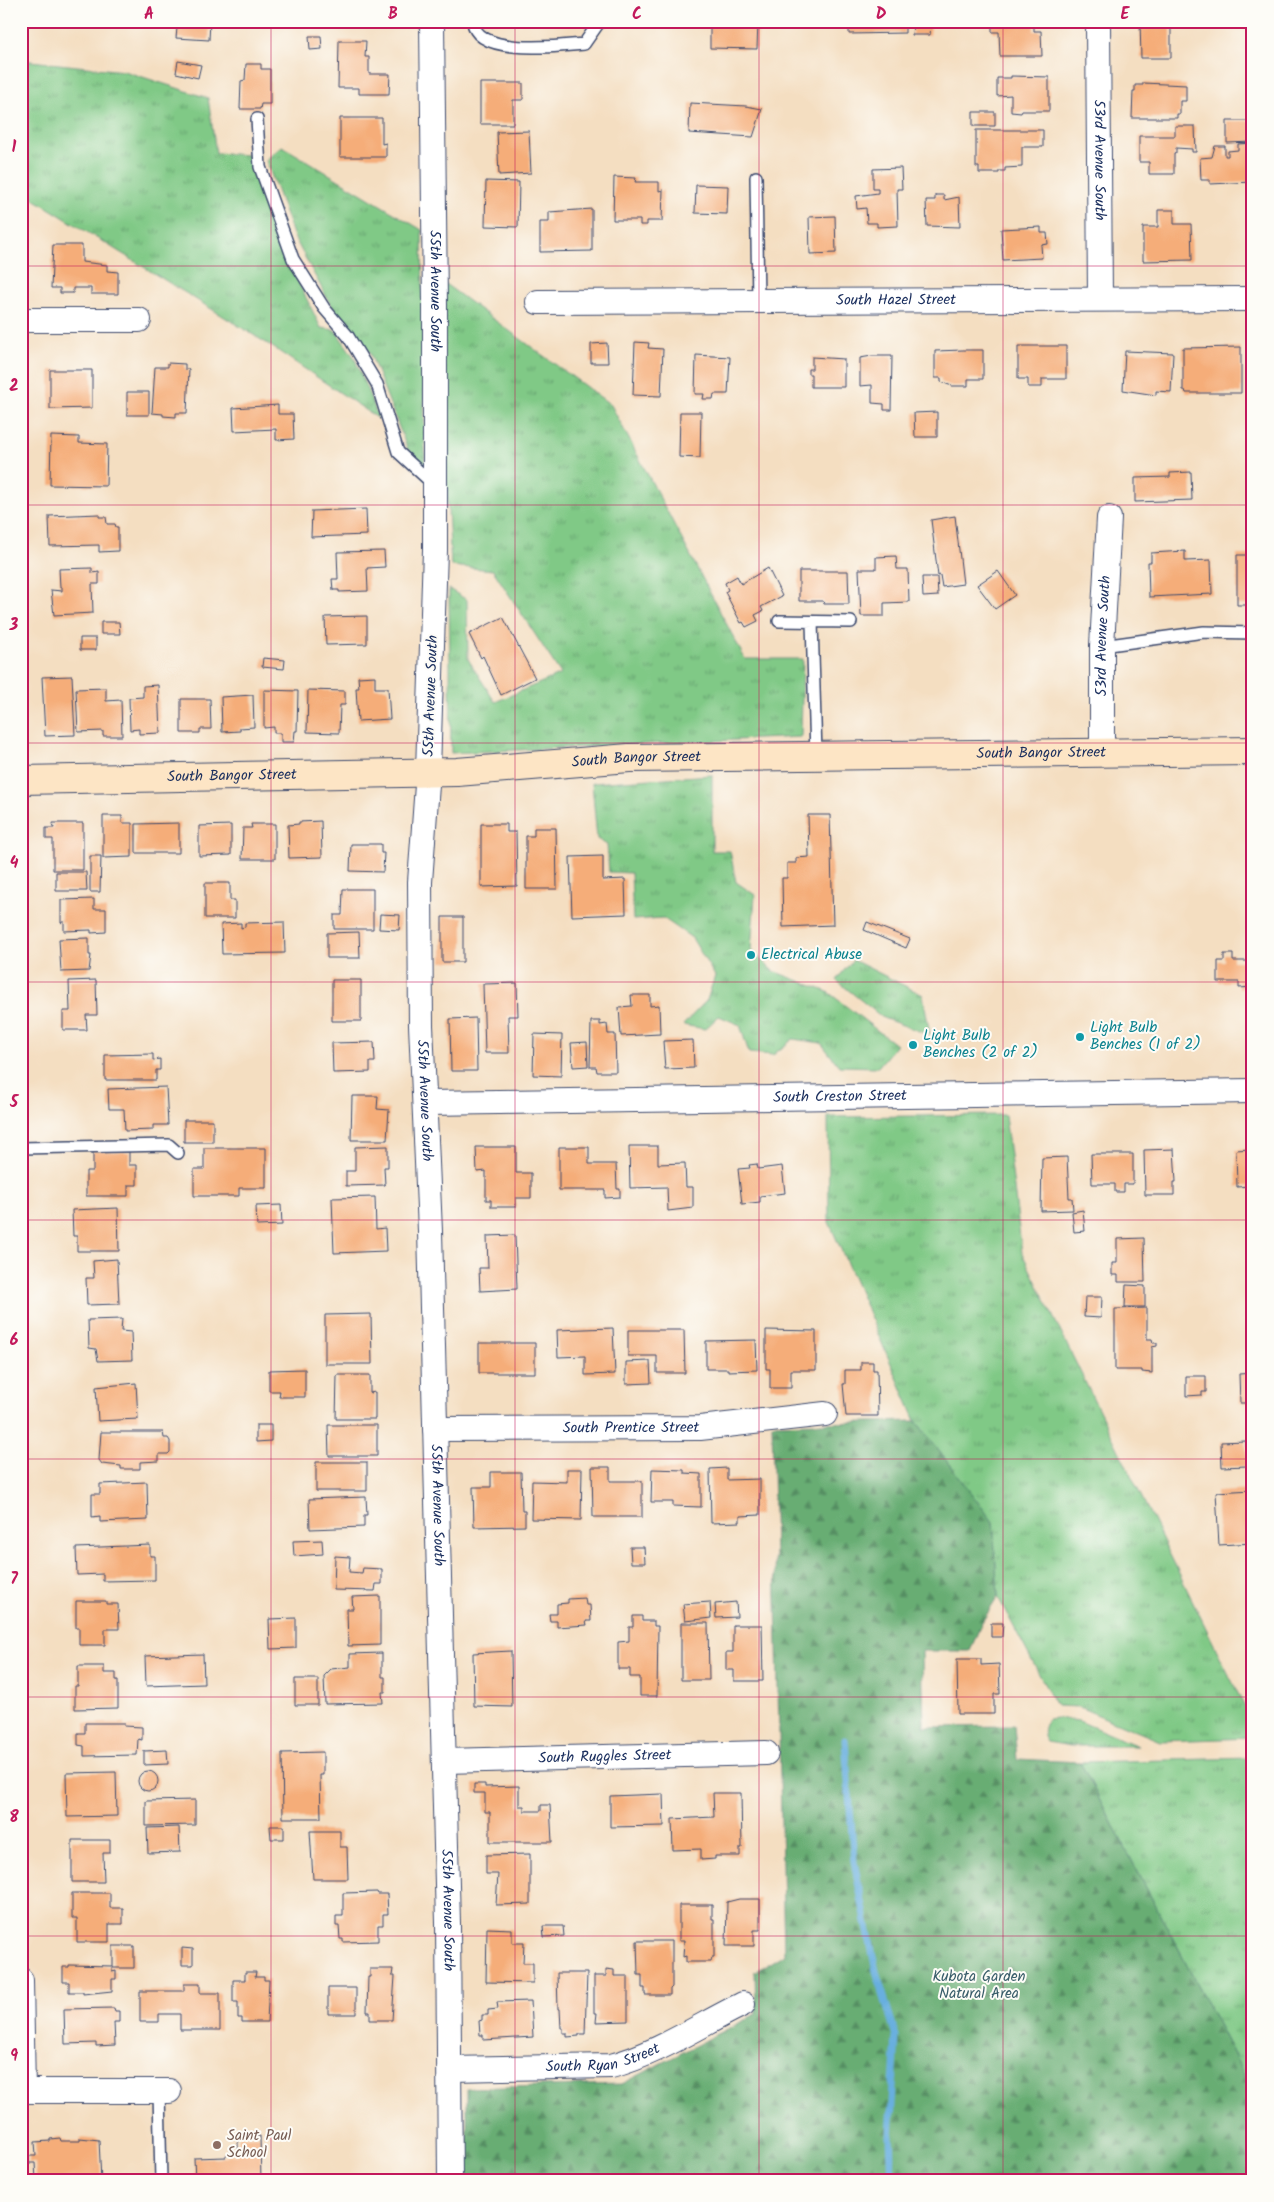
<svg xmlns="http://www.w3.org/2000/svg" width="1274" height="2202" viewBox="0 0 1274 2202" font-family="Kalam,sans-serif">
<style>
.grass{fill:url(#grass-tufts);stroke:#4e7c72}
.forest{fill:url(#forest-firs);stroke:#426e68}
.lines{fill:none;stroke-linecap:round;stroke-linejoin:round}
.stream{stroke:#68afdf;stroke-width:7}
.building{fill:#f5ad79}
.lane-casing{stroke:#3c496d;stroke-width:14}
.street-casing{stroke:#3c496d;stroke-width:26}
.secondary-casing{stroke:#3c496d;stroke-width:30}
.lane{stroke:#fff;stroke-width:11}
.street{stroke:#fff;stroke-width:24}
.secondary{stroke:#fde5c5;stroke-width:28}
.grid{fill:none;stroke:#c2185b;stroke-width:1;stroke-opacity:0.55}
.culture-dot{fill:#0f9aa8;stroke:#fdfcf7;stroke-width:2}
.education-dot{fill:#8d6e63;stroke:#fdfcf7;stroke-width:2}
.labels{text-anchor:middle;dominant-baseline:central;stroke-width:4;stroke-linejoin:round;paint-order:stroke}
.street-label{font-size:15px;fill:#1b2f5e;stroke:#fdfcf7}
.culture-label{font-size:15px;fill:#0d838f;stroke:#fdfcf7;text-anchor:start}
.park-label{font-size:15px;fill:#395d6a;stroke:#fdfcf7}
.education-label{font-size:15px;fill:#785e54;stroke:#fdfcf7;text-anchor:start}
.neatline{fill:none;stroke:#c2185b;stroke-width:2}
.grid-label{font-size:16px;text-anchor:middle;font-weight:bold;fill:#c2185b}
</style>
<defs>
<pattern id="grass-tufts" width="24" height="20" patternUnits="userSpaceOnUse" patternTransform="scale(1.25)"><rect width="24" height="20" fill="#80c986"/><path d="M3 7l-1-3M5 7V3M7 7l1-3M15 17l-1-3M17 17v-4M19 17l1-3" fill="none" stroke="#68a471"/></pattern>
<pattern id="forest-firs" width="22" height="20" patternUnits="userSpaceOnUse" patternTransform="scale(1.25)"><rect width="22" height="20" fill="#68ad73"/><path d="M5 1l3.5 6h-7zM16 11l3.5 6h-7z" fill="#558d62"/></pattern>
</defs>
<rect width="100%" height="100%" fill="#fdfcf7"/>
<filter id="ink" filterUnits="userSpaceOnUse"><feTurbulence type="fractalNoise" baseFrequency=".02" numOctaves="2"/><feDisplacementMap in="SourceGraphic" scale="10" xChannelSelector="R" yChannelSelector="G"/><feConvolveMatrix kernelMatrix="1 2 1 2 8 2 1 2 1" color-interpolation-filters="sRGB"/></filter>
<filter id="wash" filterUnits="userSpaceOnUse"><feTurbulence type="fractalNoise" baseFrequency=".0096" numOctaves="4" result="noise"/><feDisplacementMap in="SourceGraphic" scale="20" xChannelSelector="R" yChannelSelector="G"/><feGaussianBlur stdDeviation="1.12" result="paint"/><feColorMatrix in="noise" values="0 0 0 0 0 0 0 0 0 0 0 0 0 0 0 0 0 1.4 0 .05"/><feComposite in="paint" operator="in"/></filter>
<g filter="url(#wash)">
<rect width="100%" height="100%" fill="#f4dec1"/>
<path class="grass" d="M21,60l103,11 84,27 8,55 34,2c14,60 44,118 71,173l14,2 19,27 25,62 -111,-75 -247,-153z
M282,146l140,84 3,235 -17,-15 -38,-97 -37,-44 -39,-72 -28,-77z
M441,281l170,124 134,254h58l-2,78 -350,16 -2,-164 18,11 1,59 27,43 66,-28 -68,-104 -42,-4 -5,-95z
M712,775v76h18l6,31 19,13 -4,55 22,21 55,21 68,53 -18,22 -39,-1 -18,-23 -28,-4 -20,16 -24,-2 -9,-28 -21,-9 -14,13 -22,-4 24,-25 8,-24 -23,-38 -29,-20 -30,2 -2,-47 -22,-1 -2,-27 -10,-6 -5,-56z
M853,960l70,35 7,40 -47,-17 -47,-38z
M1005,1115l17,138 231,471v14l-93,3 -81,-34 -23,-1 -58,-109 -5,-75 -77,-101 -87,-199 -1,-105z
M1057,1718l22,3 59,25h-67l-24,-4c-6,-8 -4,-15 1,-23z
M1253,1758v333l-173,-329z"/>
<path class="forest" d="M916,1421l77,101 5,75 -16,25 -12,29h-48l2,76 90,-1 3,33 63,3 173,329v90h-786v-93l155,-4 134,-70 -1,-42 29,-18 -12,-530z"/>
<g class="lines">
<path class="stream" d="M845,1740l9,122 22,109 20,65 -6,101 2,44"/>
</g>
<g id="blocks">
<path class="building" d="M160,21h50l-1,19 -33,-2 1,-10 -17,-2z
M710,21h48l-1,28 -47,-1z
M849,21h56v12l-56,1z
M992,21h42v10h7l1,25h-42l-1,-24h-7z
M1140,21h31v37h-30z
M1212,21h14l1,7h-14z
M913,25h18l-1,10h-18z
M309,36h12l1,13 -12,1z
M339,41h27l-1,16h4v17h21l-1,20h-30v-6h-21z
M178,61l23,4 -3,13 -22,-5z
M246,64h15v5h9v35h-9l-1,5h-20l1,-28 4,-1z
M1011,76l38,1v34h-27l-1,2 -10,-1v-17l-14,1v-18h14z
M480,83h43v17h-10v24h-33z
M1143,83l43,2v16h-6v13h-3v4h-45l1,-27h2v-6h8z
M690,103l56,3 16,3 -9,28 -64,-4z
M973,112h22v14h-22z
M340,118h42v26l4,-1v14h-46z
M1227,121h26v21l-26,1z
M1175,126h20l1,26h-4v-3l-16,-1v5h-2v21h-25v-12h-10v-26h36z
M976,130h67v17h-21v20l-17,1v3h-6v2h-20v-6h-3z
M529,131l2,42 -32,2 -2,-43z
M1253,143v39l-43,2v-4h-9l-1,-22 12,-1 3,-11h10v10h3v-5l10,-1v-6z
M901,168l1,21h-5l1,37 -21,1v-4h-10l-1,-15 -9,1 -1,-13 22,-3v-4h-5v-20z
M614,177l22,1 -1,4h24v9l4,-1 -1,31h-15v4h-7v-5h-27z
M486,181l33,1 -1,45 -33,-1z
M696,185l32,1 -1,28 -32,-1z
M935,195h9v5l15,-3 1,30 -33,-1 -1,-26h9z
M592,209v42l-52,1v-30h9v-10z
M1158,210h16v14h17l1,36 -49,1v-34h15z
M835,216l1,37 -26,1 -1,-37z
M1041,227v6h6l1,11 -7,1 1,13 -39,2 -2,-31z
M53,245h29v17l25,3v6l11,1v22h-27v-6h-18v5h-13v-5h-9z
M635,342l14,1 -1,5 15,1 -2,47 -28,-1z
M607,343l1,20h-17v-19z
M1018,346h48v33h-24v8h-14v-8h-10z
M1241,347v46h-55l-1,-3h-2v-42z
M963,350h20v29h-15v7h-16l-11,-4v-4h-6v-27z
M1125,351l48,2 -2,39 -15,-1v4l-33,-5z
M696,355l34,2 -2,37h-14l-1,5h-10l1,-5h-9z
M872,356h20l-1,54h-7v-6l-12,-1v-18l-12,1v-28z
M812,357l32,2v28h-33v-13h-3v-5h4z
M168,363l17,1v5h4l-2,44h-11v4l-13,-1v-2l-11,-1 3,-46h13z
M50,370h42v38l-42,1z
M127,392h22v23h-22z
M278,405v9h15l1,25 -18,1v-11l-42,2 -1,-23z
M680,412h21l-1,46 -21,-1z
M937,412v25h-22l-1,-24z
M51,436l28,1v6l28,1 -1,42 -56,-1z
M1191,472l1,28 -57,2v-24l35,-1v-4z
M366,509l1,26 -56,2 1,-26z
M99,514v3h7l1,7h8l1,3h2v24l-19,1v-7l-49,1 -1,-30z
M955,516l8,68 -21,3 -2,-12 -2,1 -7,-56z
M384,551l1,16 -18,1 1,23 -29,1v-2h-6l-1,-11h6l-1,-27z
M1185,551v10l26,-1 1,34 -63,3 -1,-35h3v-9z
M1237,555h16v50h-16z
M896,556l1,13h11l1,33 -25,1v13h-23l-2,-47h17v-12z
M92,568v5l7,-1v12h-7l1,29 -39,2 -3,-25 11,1v-4h-2l-1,-18z
M768,568l14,28 -21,11 2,4 -8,4 3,6 -12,6 -3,-5 -2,1 -16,-31 3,-2 -3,-7 12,-7 4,8z
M799,571h49l1,33h-25l-1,-3h-24z
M998,571l17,24 -20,14 -18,-24z
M922,577h15l1,19 -15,1z
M367,616v28l-41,1 -1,-28z
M503,617l32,61 -34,17 -18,-39 -2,2 -12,-24z
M101,622h18l1,12h-19z
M80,638h16v12h-16z
M263,658l22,2 -1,9 -22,-2z
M72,676l3,59 -30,1 -3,-59z
M375,676v12h13l2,31 -32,2 -2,-33h3l-1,-11z
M158,685l2,48 -21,1v-5l-9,1 -1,-32 14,-1v-11z
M106,688v13l15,-1 1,36h-19v-5l-25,1 -2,-43z
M264,690l34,1 -1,40h-2l-1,11h-13v-9h-7v-6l-10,1z
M308,690l37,1v14h-5l-1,28 -32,-1z
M253,695l1,32 -14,1v3l-18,1 -1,-35z
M181,699h29l1,30h-11v4h-19z
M808,815h22l3,110 -50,2 -1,-49h5v-15h9v-5l13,-1z
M103,816h19v7h10v34l-29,1z
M321,821l1,36 -33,1 -1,-33 11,-1v-2z
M53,823h30v47h-30v-31h-7v-11h8z
M179,823v30h-43v-29z
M251,824h24v35h-33l1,-31h9z
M481,824h26v8h9l1,54 -36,1z
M231,825v30l-32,1v-30z
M534,828h22l1,61h-31v-53h8z
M351,844h30v9h3l-1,19 -33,-1z
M90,856h11l-1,36h-10z
M603,856v24l22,-1 1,35 -54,2 -2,-59z
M56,872h30l1,19h-31z
M205,883h25v17h5v18h-30z
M343,889h30v40h-39v-14h8z
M94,899v10h12v23l-15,1v-3l-27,1v-10l-3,2v-23z
M380,914l20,1 -1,15 -20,-1z
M442,917h21v45h-21z
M284,922l1,31 -63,1 -1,-30 20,-1v5l4,-1v-4z
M867,922l43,17 -4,9 -42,-18z
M359,932l1,26h-33v-25z
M89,938v17h2l-2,16 -28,1 -2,-33z
M1224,954h9v7h20v26l-14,1v-6h-21v-21h6z
M96,980l1,35h-11l1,15h-24v-19h7l-1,-30z
M332,980h29v41h-29z
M517,983l1,33h-10l1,37h-24l-2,-69z
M631,995h19v11l9,-1 1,29 -39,2 -2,-29 13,-1z
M476,1018l1,53h-26l-1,-52z
M591,1021h9v4l7,-1 1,10h7l1,38h-19l-1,-5h-6z
M534,1034l28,1 -1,41 -28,-1z
M693,1040l1,28 -29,1 -2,-28z
M374,1042l1,20h-5v10l-37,1 -1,-30z
M587,1042l1,24 -15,1 -2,-24z
M153,1054v6l7,-1v11h-4v10h-51v-25z
M166,1087l2,38h-15v5l-28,1 -1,-22h-15l-1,-20z
M352,1096h26l-1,13 12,1 -2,30h-36z
M184,1120h29v22h-29z
M1249,1143h4v47h-4v-4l-12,1 -1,-37 14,-1z
M388,1146v21h-4l1,18 -39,1v-15h9v-24z
M629,1146h29v18l27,-1 1,24h7v21l-25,3 -1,-24 -37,1z
M476,1147h40v26h15v25h-15v9h-25v-7h-5v-29l-9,1z
M559,1147h30v17h27l1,25h3v8l-15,1v-8h-46z
M204,1148h62v40h-27v8h-45v-27h10z
M1174,1149l2,33h-2v13h-29l-1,-45z
M93,1151l36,1v13h8v20h-9v11h-42v-25h7z
M1091,1154h42v30h-9v8h-9v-8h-23z
M1067,1157l2,41h3l1,12 -32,1 1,-53z
M757,1164l1,5 24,-3 3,27 -25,3v6l-18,2 -4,-35 12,-1 -1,-3z
M375,1197l1,32 9,-1 1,23 -52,2 -2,-55z
M281,1205l1,20 -25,1 -1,-20z
M118,1208l1,43h-42v-15h-4l-1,-26z
M1083,1210l2,21 -11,1 -2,-20z
M515,1235l2,54 -37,2 -1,-23h9l-1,-32z
M1144,1238l1,44h-27v-7h-6v-12h5v-24z
M117,1259l2,45 -32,1 -1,-27h8l-1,-17z
M1126,1285l19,1v21h-20z
M1085,1297h17l-1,21 -17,-1z
M1147,1308v31h5l1,4h4v3l-5,1v26l-10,-1v-2h-27v-61z
M371,1314l1,50h-47v-49z
M122,1319l-1,12 10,1 1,28 -34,1 -2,-12 -7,-1 -1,-28z
M613,1328l2,46 -30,1v-19l-27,1 -1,-27z
M628,1330h56l1,43h-28v-17h-29z
M766,1330l50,1v39h-25v18h-21v-19h-4z
M756,1340l1,30 -29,1v-2h-22v-28z
M479,1343h56v30h-56z
M650,1361l1,22 -25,1v-22z
M861,1362h12v8h4l1,46h-32l-3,-32h2v-14h16z
M305,1369v28h-26l1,-6h-11v-21z
M1253,1373v30h-13l-1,-29z
M337,1375h33v18l5,-1v27h-39z
M1186,1376h20v16h-4v3l-16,1z
M136,1383l2,36 -40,2 -2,-34z
M256,1425h15v16l-15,1z
M328,1425h49v31h-48z
M101,1432h62l1,6h4l2,3v11l-2,2h-9v7l-19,1v7h-19v-3l-19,-2 -3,-4z
M1246,1441l1,25 -25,1 -1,-25z
M316,1462h51v29h-51z
M592,1467h18v14h32v36h-49z
M727,1468v12l33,-1v36l-20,1v6l-29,1 -1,-54z
M567,1469h15l-1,51 -50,-1 1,-38 35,1z
M652,1469l32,1v3l17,1v33l-28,-1v-4h-22z
M491,1472h30l1,39h3v15l-51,1 -1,-40h18z
M147,1482l1,38 -48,2v-6l-8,1v-23h8v-10z
M1253,1490v53l-34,2 -3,-53z
M366,1497l1,18h-3v12l-54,2 -1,-30z
M322,1540l1,14 -29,2 -1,-15z
M150,1545v11h5v24l-52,1v-7l-26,1 -1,-27z
M630,1547h14l1,16h-14z
M335,1556l15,1 -1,15 13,1 1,-5 19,1v15h-6l-1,7 -41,-1z
M380,1596v49l-32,1 -1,-37h6l-1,-12z
M585,1598l1,7h4l1,16h-5l1,4 -30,2v-6h-7l-1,-7h8v-10l11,-1v-4z
M76,1601h30v3h12l1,25h-14v16h-26v-17h-3z
M710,1602l1,16 -26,3 -2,-17z
M736,1602l1,15 -21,1 -1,-14z
M633,1616h9v5h12v5h4l-1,70h-17v-19h-10v-8h-12v-27l11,-1v-14h4z
M296,1618v30l-26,1 -1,-30z
M681,1623h27l1,57h-28z
M991,1623h12l-1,14h-11z
M733,1625h29l1,56h-29v-11h-8v-18h7z
M511,1651l1,56 -38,-1 -1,-53z
M382,1653v24h3v15h-3l1,11 -58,1 -1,-28 7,-7 19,-2v-13z
M203,1654l1,30 -58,2 -1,-30z
M957,1659h24v6l18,-1 1,30h-6v20h-36z
M78,1666h26v7h12v7h2v28l-43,1v-23h3z
M295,1679h23v26h-23z
M85,1723h39v3l18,1v13l-4,-1 -1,16 -53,1v-10l-6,-1v-12h7z
M167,1750l1,14 -24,1v-14z
M323,1752v23h-3l1,43h-38l-1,-65z
M138 1781a10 10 0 1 1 20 0a10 10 0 1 1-20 0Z
M116,1772l1,44 -50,1 -1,-44z
M474,1784h11v3l34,-1v20h5v5h17v-6h9l2,37h-62v-30h-5v-19h-11z
M713,1793h28l1,55h-2v8h-25v3l-14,1v-11l-28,1 -1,-31 42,-2z
M663,1794l1,32 -54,1v-31z
M195,1800v25l-49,1v-25z
M270,1826h14v13h-13z
M179,1827l1,25 -32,1 -1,-25z
M310,1831h30v16h7l1,32h-35z
M72,1840h38v13h-7l1,29h-32z
M530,1854v50l-34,1 2,-31h-12v-19z
M377,1892l1,2h9l1,20h-5v11h-5v16l-35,1v-3h-3l-1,-13h-3v-10h7v-23z
M72,1893h38v15h13v16h-14v18h-32v-24h-5z
M739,1899h21v31h-6v16h-28l1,-44z
M679,1905h33v14h2v38h-2l-1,5h-25v-6l-3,1 1,-16h-5z
M543,1926h20l1,10 -20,1z
M487,1928l25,1v14h12l-1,20h10v20l-47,-1z
M637,1941h35v46l-2,2v6h-25v-7h-3v-13h-4z
M113,1946h21v22h-21z
M182,1948l11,1v16h-11z
M69,1965l43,1v6l4,-1v8h-4v12l-29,3v-2h-14v-10h-6v-15h6z
M370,1969h23l-1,7h3l-3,44h-22v-8h-3l1,-35h2z
M606,1969l8,1v6h14v45l-32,1 1,-9h-3v-37h12z
M245,1972h11l-1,5h9v3h5l-2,42h-25v-4h-4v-16h-5v-22h12z
M557,1973h30l-2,61h-6v2l-12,1v-4h-4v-5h-2l-1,-19h-2z
M184,1984h16v9h20v37h-40v-16h-21v8h-19v-31h44z
M328,1988h28v26h-28z
M531,2001l2,36 -50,3v-5h-3l-1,-14 3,-1v-5h6v-5l10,-1 -1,-7z
M114,2008l1,3h4v11h-5l1,23 -19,1v-3l-31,1 -1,-35z
M260,2136l1,45h-66l-1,-23 32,-1v-2l12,-1v-17z
M60,2138l1,3h19v-3l19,2 2,41 -65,-1 -1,-17h-6v-7h7l-1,-14 15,-1v-2z"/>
</g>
</g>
<g filter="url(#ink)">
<use href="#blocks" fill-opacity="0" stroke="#3c496d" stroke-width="1"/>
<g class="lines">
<defs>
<path id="lane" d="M473,21c2,36 88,25 111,23l16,-23
M257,119l3,48 33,92 31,49 24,28 29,48 21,68 35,32
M756,177l2,124
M779,621l72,1
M812,622l4,132
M1102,646l102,-14 49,1
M21,1148l148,-3 9,8
M159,2091l2,90
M21,2139h1"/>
<g id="street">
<path id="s1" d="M432,21l3,284v245l-7,221 -8,111 1,143 9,206 18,692 2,258"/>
<path id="s2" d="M1098,21l2,278"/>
<path id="s3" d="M538,302l715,-3"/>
<path d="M21,320h118"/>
<path id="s4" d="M1102,752v-106l7,-128"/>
<path id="s5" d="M426,1103l827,-12"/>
<path id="s6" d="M435,1429l265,-1 125,-14"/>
<path id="s7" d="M444,1761l322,-8"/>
<path d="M21,1980l2,111"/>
<path id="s8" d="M450,2069l161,-3c44,-11 91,-42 132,-62"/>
<path d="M21,2091h148"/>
</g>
<g id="secondary">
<path id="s9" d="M21,780l436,-8 172,-14 624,-7"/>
</g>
</defs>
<use href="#lane" class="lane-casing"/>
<use href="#street" class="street-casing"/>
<use href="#secondary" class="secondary-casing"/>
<use href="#lane" class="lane"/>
<use href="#street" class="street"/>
<use href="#secondary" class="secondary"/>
</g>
</g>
<path class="grid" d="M271,21v2160M515,21v2160M759,21v2160M1003,21v2160M21,266h1232M21,505h1232M21,743h1232M21,982h1232M21,1220h1232M21,1459h1232M21,1697h1232M21,1936h1232"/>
<g class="culture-dot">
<circle cx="751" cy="955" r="5"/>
<circle cx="1080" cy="1037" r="5"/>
<circle cx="913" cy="1045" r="5"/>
</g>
<circle class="education-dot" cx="217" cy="2145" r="5"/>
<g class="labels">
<g class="street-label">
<text stroke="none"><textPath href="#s2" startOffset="139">53rd Avenue South</textPath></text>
<text stroke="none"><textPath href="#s1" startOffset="270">55th Avenue South</textPath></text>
<text stroke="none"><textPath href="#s3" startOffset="358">South Hazel Street</textPath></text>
<text stroke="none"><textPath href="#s4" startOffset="116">53rd Avenue South</textPath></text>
<text transform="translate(431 696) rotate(-88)">55th Avenue South</text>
<text stroke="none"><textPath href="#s9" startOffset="1021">South Bangor Street</textPath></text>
<text stroke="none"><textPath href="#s9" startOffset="616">South Bangor Street</textPath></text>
<text stroke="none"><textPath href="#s9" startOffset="211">South Bangor Street</textPath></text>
<text stroke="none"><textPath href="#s5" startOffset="414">South Creston Street</textPath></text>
<text stroke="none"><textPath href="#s1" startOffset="1080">55th Avenue South</textPath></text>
<text stroke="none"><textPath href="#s6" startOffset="196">South Prentice Street</textPath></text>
<text stroke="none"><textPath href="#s1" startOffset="1485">55th Avenue South</textPath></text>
<text stroke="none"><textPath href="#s7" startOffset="161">South Ruggles Street</textPath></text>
<text stroke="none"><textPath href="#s1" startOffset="1890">55th Avenue South</textPath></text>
<text stroke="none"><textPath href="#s8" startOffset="154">South Ryan Street</textPath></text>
</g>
<g class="culture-label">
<text x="761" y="955">Electrical Abuse</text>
<text x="1090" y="1028">Light Bulb<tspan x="1090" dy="17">Benches (1 of 2)</tspan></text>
<text x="923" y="1036">Light Bulb<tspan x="923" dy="17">Benches (2 of 2)</tspan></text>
</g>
<g class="park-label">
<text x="979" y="1977">Kubota Garden<tspan x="979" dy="17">Natural Area</tspan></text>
</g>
<g class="education-label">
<text x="227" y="2136">Saint Paul<tspan x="227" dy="17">School</tspan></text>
</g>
</g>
<rect width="1274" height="2202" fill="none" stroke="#fdfcf7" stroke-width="55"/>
<rect x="28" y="28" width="1218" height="2146" class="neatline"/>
<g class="grid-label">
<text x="149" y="19">A</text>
<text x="393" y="19">B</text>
<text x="637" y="19">C</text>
<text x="881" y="19">D</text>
<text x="1125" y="19">E</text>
<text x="14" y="152">1</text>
<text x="14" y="391">2</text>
<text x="14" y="630">3</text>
<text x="14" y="868">4</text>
<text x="14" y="1107">5</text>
<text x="14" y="1345">6</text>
<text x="14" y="1584">7</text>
<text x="14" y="1822">8</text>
<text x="14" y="2061">9</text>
</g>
</svg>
